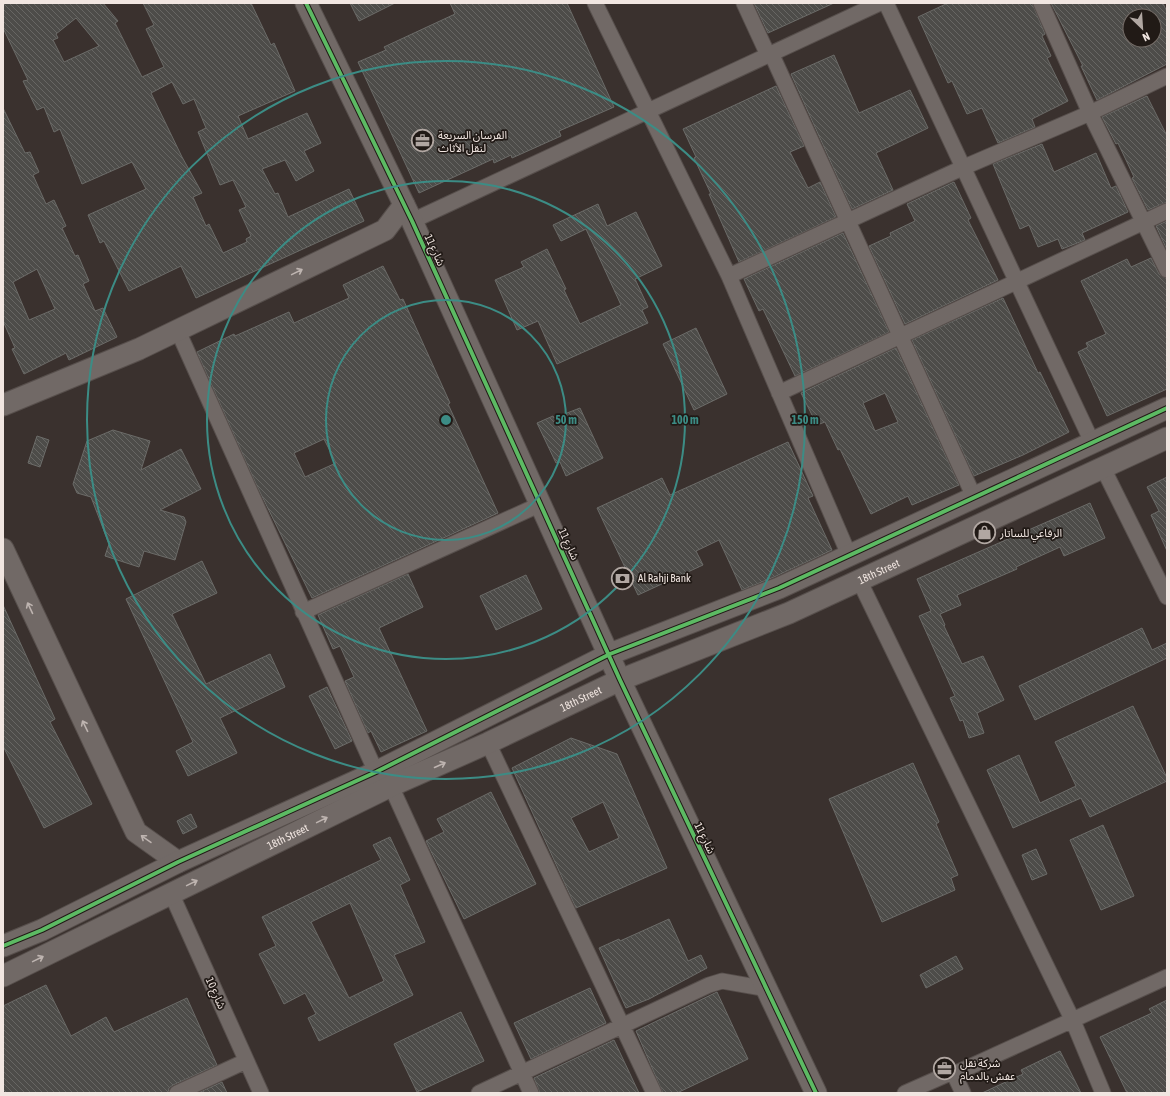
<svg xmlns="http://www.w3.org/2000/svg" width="1170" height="1096" viewBox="0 0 1170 1096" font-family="'Asap Condensed','Noto Sans Arabic',sans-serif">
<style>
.building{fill:url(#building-back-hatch);stroke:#6b6b68;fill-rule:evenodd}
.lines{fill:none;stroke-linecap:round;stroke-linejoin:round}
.street-casing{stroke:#574f4c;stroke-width:17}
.secondary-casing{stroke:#574f4c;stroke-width:23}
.street{stroke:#716966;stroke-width:15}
.secondary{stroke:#716966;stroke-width:21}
.cycleway-casing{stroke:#211a16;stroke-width:6}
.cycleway{stroke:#5cba63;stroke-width:4}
.oneway{stroke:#beb4b0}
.ring{fill:none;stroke:#3c8c85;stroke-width:2}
.labels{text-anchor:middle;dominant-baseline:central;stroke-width:3.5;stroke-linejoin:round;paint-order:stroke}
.poi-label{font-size:11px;fill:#f1e6e1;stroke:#211a16;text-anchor:start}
.street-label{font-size:11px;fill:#f1e6e1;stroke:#211a16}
.centre{fill:#3c8c85;stroke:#211a16;stroke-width:2}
.ring-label{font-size:12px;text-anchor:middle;font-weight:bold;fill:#3c8c85;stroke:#211a16;stroke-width:3.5;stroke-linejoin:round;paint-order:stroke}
</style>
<defs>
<pattern id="building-back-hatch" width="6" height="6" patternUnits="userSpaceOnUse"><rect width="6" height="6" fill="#4d4c49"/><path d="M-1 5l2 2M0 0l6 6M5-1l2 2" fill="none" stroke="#676663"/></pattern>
</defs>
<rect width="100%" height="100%" fill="#3a312e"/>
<path class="building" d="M3,3h100l15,18 -3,2 27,54 22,-10 -18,-38 8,-4 -11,-22h108l20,42 3,-2 21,48 -57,25 10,23 59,-26 14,30 -17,8 10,20 -18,10 -11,-21 -23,9 13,25 3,-1 10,24 61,-28 15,32 -168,77 -15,-32 -52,25 -25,-50 -4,2 -12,-28 58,-26 -14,-27 -50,22 -22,-55 -6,3 -10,-25 -7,3 -14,-29 5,-1 -25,-52zM76,18l23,28 -35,16 -11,-22 5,-2 -2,-4zM172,82l11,22 11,-5 12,29 -8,4 22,53 13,-5 13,27 -7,3 12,26 -5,3 1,3 -24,11 -14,-29 -3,2 -13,-29 9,-4 -20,-36 -31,-64z
M350,3h45l-36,18z
M450,3h117l47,104 -55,24 2,5 -49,22 -1,-3 -17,8 -1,-4 -74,34 -61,-131 28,-12 -2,-3 71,-33z
M754,3h80l-66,30z
M948,3h84l13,31 -3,2 9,20 -4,2 21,43 -36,18 3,8 -37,16 -16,-35 -15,6 -15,-33 -4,2 -30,-66z
M1051,3h112l4,9v52l-70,36 -16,-34h2zM1130,16h24v24h-24z
M834,55l25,58 51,-23 18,38 -52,25 17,37 -41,19 -61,-135z
M776,86l28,60 -14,6 18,36 12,-6 16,35 -97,45 -30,-68h2l-17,-36 2,-1 -13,-28z
M1147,96l20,40v66l-19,8 -16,-32 2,-1 -16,-34 -2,1 -14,-27z
M3,108l22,45 5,-1 9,20 -6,3 13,29 8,-4 12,26 -4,2 13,28 3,-1 11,26 -6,3 12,27 8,-3 14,29 -48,23 -3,-7 -42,21 -12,-25 3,-1 -12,-27zM37,269l18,40 -26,11 -16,-38z
M1042,144l12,28 42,-19 15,35 5,-2 12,26 -46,21 3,7 -23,9 -4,-10 -20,8 -9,-22 -9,4 -27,-65z
M954,182l17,36 -3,2 30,60 -93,44 -36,-78 22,-10 -1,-3 25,-12 -8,-17z
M598,204l9,22 29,-14 26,54 -27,13 13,28 -6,3 6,13 -91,41 -19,-43 -21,9 -22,-50 29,-13 -3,-5 26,-13 19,40 -2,1 16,34 41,-19 -35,-76 -25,12 -8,-16z
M1167,221v29l-11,-24z
M843,233l46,99 -94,44 -32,-67 -4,2 -15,-32z
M1151,258l8,16 8,5v110l-60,27 -29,-64 10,-5 -2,-4 20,-9 -25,-53 46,-22 4,8z
M383,266l17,34 3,-1 47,104 -2,1 50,109 -186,85 -55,-112 -60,-134 37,-18 1,2 54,-24 5,11 55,-25 -6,-13zM324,439l12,24 -31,14 -11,-24z
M1003,298l35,75 2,-1 29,60 -46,23 -49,21 -62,-136z
M696,328l31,66 -33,16 -31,-66z
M896,348l63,137 -47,20 -4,-9 -37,18 -31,-65 -2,1 -13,-28 -8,3 -16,-32zM885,393l13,29 -23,9 -12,-28z
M580,408l23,50 -37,18 -6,-14 -4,1 -19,-40 16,-7 1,2z
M113,430l37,11 -9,29 40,-21 20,40 -41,21 24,7 2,5 -11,38 -31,-9 -5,16 -34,-11 4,-12 -18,-47 -14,-4 -4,-9 14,-43z
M37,436l12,4 -9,27 -12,-4z
M788,442l25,54 -5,2 24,52 -58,27 -32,13 -23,-50 -23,11 7,14 -65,30 -41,-87 65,-30 8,17z
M1167,477v74l-16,-36 8,-4 -12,-24z
M1090,503l15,35 -41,18 -4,-9 -44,20 1,2 -60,26 4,10 -21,9 5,11 -1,1 18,38 21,-8 21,44 -27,13 7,20 -15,5 -6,-18 -3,1 -10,-23 5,-2 -36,-80 12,-5 -14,-32z
M202,561l15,32 -45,21 34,70 64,-30 15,33 -65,31 17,35 -49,23 -12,-25 17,-9 -67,-143z
M408,574l15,33 -44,21 48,103 -46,21 -10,-21 -3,2 -23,-52 9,-4 -14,-31 -7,3 -15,-34z
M526,575l16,34 -46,21 -16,-34z
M3,605l52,114 -5,3 42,82 -48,24 -41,-82z
M1142,628l10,22 15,-7v15l-132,62 -16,-34z
M327,687l25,54 -17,8 -26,-53z
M1133,706l34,72v3l-77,36 -9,-19 -68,30 -26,-58 32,-15 21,48 36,-17 -21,-44z
M571,738l46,16 50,114 -91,40 -64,-140zM603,802l16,36 -30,14 -18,-34z
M913,763l26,59 -3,2 22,51 -7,3 4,12 -73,32 -53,-123z
M491,792l45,92 -72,35 -38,-78 18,-9 -7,-13z
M191,814l6,13 -14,7 -6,-13z
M1103,825l31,71 -33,14 -31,-70z
M390,837l20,43 -10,5 25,57 -31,13 19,40 -94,46 -11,-23 8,-4 -11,-21 -21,11 -25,-50 17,-8 -14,-29 119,-57 -8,-15zM350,903l34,78 -35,17 -38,-76z
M1036,849l11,25 -15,6 -10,-25z
M669,919l19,42 13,-6 6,13 -58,31 -23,9 -27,-60 20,-9 1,2z
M956,956l7,13 -37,19 -6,-13z
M46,985l25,51 35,-19 8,15 73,-34 30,67 -44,20 -4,3 -1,5h-165v-87z
M590,988l16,35 -75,36 -17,-36z
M717,992l31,67 -71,34h-14l-27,-62z
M1167,1000v93h-40l-27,-56 52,-24 -3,-4z
M461,1012l23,49 -67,31 -23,-48z
M614,1040l25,53h-99l-6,-15z
M1060,1051l21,42h-99l41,-19 -2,-4z
M222,1082l5,11h-29z"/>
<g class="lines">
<defs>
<path id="street" d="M595,3l134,273 120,279
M744,3l24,52
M886,3l206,439
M1041,3l49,110 77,157
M771,53l203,444
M412,221l468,-218
M729,276l233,-108 128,-55 77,-37
M178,331l198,441 15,14 140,307
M779,393l388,-182
M1103,468l64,129
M859,580l214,441 30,72
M303,612l238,-108
M488,743l166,350
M171,893l90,200
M954,1074l9,19
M177,1093l69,-32
M479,1093l230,-108 13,-4 45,8
M905,1093l43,-19h6l213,-97"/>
<g id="secondary">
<path d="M306,3l106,218 208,459 196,413"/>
<path d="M3,405l136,-56 246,-119 19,-25"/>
<path d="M3,549l133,283 42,30"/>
<path d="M3,946l39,-16 136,-68 198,-90 234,-118 169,-66 388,-180"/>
<path id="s1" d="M3,976l388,-190 97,-43 132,-63 169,-67 378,-175"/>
</g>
</defs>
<use href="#street" class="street-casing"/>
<use href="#secondary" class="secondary-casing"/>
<use href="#street" class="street"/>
<use href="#secondary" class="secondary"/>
<defs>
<path id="cycleway" d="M306,3l106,218 208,459 196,413
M3,946l39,-16 136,-68 198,-90 234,-118 169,-66 388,-180"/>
</defs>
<use href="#cycleway" class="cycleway-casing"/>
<use href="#cycleway" class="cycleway"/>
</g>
<defs><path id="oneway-shaft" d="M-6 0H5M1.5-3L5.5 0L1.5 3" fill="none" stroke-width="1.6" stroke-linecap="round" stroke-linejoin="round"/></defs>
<g class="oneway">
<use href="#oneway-shaft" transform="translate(297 272) rotate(-26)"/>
<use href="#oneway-shaft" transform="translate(30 608) rotate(-115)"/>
<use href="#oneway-shaft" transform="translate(85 726) rotate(-116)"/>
<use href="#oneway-shaft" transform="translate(440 765) rotate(-24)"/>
<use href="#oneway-shaft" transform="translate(322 820) rotate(-26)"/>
<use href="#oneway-shaft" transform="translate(146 839) rotate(-145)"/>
<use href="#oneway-shaft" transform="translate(192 883) rotate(-26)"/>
<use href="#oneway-shaft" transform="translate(38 959) rotate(-26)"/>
</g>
<g class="ring">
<circle cx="446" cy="420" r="120"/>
<circle cx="446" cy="420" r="239"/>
<circle cx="446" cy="420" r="359"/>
</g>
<defs>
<symbol id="office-ring" viewBox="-11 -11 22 22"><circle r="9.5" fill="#211a16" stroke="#b1a7a2" stroke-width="1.5"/><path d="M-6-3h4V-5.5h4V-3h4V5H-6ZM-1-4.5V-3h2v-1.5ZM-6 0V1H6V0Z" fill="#b1a7a2"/></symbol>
<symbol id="shop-ring" viewBox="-11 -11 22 22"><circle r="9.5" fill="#211a16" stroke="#b1a7a2" stroke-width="1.5"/><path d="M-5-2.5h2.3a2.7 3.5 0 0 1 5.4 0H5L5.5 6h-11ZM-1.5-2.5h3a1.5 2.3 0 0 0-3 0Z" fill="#b1a7a2"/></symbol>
<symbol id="bank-ring" viewBox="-11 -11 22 22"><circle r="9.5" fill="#211a16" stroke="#b1a7a2" stroke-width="1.5"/><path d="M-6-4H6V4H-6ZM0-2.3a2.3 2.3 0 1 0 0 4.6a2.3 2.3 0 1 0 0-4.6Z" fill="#b1a7a2"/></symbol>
</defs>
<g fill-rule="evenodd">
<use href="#office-ring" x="410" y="128" width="25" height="25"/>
<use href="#shop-ring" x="972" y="520" width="25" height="25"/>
<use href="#bank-ring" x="610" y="566" width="25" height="25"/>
<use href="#office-ring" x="932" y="1056" width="25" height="25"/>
</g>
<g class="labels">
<g class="poi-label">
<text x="438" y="135">الفرسان السريعة<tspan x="438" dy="13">لنقل الأثاث</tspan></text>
<text x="1000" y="533">الرفاعي للساتار</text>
<text x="638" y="578">Al Rahji Bank</text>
<text x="960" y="1063">شركة نقل<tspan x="960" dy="13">عفش بالدمام</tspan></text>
</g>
<g class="street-label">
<text transform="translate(435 250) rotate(65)">شارع 11</text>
<text transform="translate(569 544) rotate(65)">شارع 11</text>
<text stroke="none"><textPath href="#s1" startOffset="965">18th Street</textPath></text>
<text stroke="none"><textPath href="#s1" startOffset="641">18th Street</textPath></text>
<text stroke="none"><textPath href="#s1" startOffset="317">18th Street</textPath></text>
<text transform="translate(705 838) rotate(63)">شارع 11</text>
<text transform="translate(216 993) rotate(66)">شارع 10</text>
</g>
</g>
<circle cx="446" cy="420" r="6" class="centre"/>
<g class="ring-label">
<text x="566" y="424">50 m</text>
<text x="685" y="424">100 m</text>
<text x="805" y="424">150 m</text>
</g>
<rect width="1170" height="1096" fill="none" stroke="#f1e6e1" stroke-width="8"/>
<g transform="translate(1142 28) rotate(155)"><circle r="19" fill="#211a16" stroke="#746c67"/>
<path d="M0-3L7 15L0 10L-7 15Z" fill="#b1a7a2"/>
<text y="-6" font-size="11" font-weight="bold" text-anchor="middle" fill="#f1e6e1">N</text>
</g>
</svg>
